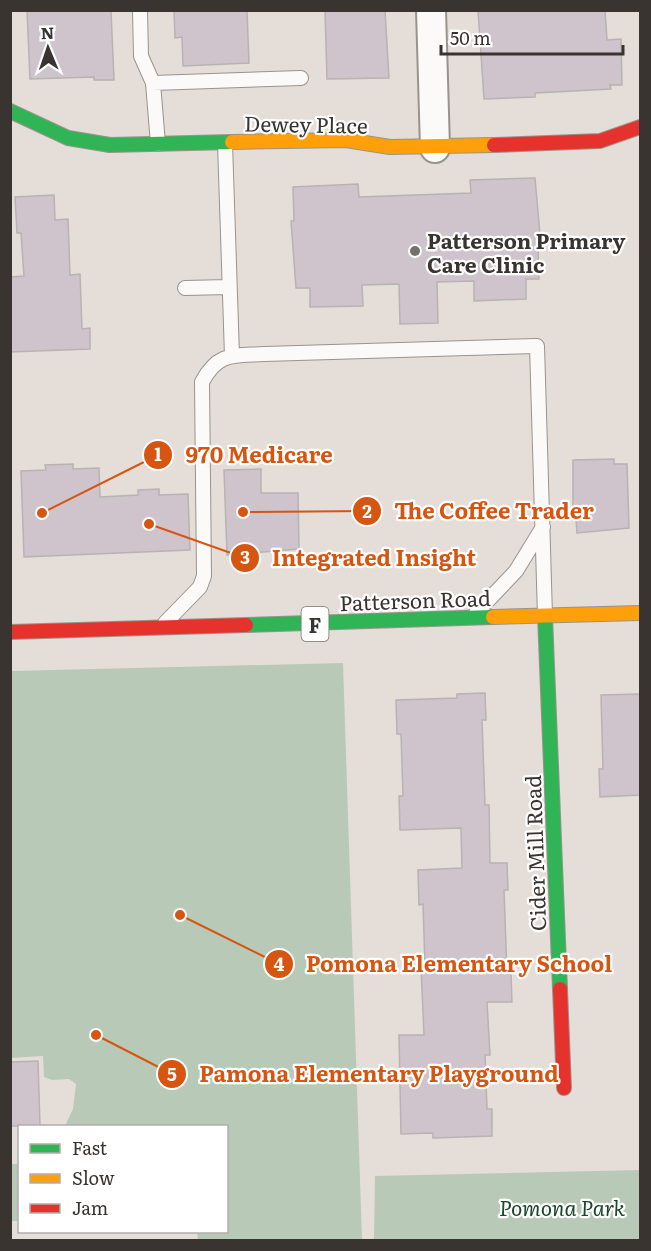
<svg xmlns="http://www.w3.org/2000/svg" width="651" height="1251" viewBox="0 0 651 1251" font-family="Literata,serif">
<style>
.green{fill:#b8cab7}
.building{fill:#cfc4cc;stroke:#b7b3b2;stroke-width:1.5}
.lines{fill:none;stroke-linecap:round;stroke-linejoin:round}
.lane-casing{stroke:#99938e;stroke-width:16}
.street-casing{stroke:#99938e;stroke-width:32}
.fast-casing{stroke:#99938e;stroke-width:16}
.slow-casing{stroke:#99938e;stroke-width:16}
.jam-casing{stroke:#99938e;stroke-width:16}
.lane{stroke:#fbfaf9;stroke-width:14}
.street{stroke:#fbfaf9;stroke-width:28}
.fast{stroke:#30b455;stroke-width:14}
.slow{stroke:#ff9f0a;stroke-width:14}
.jam{stroke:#e5322d;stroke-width:14}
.poi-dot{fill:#75706b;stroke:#fff;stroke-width:2}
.labels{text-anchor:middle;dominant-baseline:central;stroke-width:4.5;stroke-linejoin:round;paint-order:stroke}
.shield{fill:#fff;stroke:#74716e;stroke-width:1.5}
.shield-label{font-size:20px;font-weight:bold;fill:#393430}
.street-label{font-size:21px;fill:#393430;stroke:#fff}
.poi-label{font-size:21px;font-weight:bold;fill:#393430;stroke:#fff;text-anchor:start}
.park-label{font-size:21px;font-style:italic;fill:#194728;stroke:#fff}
.leader{fill:none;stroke:#d65510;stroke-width:2}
.callout-dot{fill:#d65510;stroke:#fff;stroke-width:2}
.mark-label{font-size:18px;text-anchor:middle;font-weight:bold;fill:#fff}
.callout-label{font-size:22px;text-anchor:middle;font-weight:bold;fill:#d65510;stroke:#fff;stroke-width:4.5;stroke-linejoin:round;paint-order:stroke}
</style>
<rect width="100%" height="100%" fill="#e5ded8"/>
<path class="green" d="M343,663l19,577h-164l-1,-8h29v-106h-161l8,-17 3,-25 -7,-5 -17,1 -8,-3 -1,-21 -32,2v-387z
M11,1164h8v57h-8z
M640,1170v70h-266l1,-64z"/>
<path class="building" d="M27,10h84l3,70h-20v-3l-64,2z
M174,10h73l2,53 -66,3 -1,-29 -7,1z
M325,10h60l4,68 -62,1z
M478,10h127l2,30 14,-1 1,46h-12l1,4 -76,4v4l-51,2z
M535,178l6,68h-3l1,33h-13v20l-52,2v-20l-37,1 1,41 -38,1 -1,-40 -37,1 1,21 -53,1v-19h-14l-5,-67h3l-1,-34 65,-3 1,13 112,-4 -1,-13z
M54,195l1,25 13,-1 2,56 10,-1 2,55 8,-1v21l-80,3v-75l14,-1 -3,-43h-4l-2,-36z
M614,459v5h13l2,64 -52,5 -1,-14h-3v-59z
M73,464v5l26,-1 1,29 38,-2v-5l21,-1v6l29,-1 2,56 -166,7 -3,-86 25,-1 -1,-5z
M261,469v24h37l1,56 -72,6 -3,-85z
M485,693l1,27h-4l3,85h4l1,58h17l1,27h-4l3,84h4l1,28h-25l3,53h-5l2,54h5v27l-59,2v-5l-32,1 -2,-99h25l-3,-68h4l-2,-63 -4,1 -1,-35 44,-2 -1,-40 -61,2 -1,-34h4l-2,-62h-4l-1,-34 61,-2v-4z
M640,694v101l-40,2 -1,-28h4l-2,-74z
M38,1061l2,65h-30v-64z"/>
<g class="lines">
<defs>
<path id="lane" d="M140,10l1,46 12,27 5,61
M153,83l148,-5
M225,143l7,213
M185,288l44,-1
M476,613l40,-42 27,-44
M165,623l35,-36 4,-11 -2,-194c16,-30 31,-26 62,-28l273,-8 8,270"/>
<path id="street" d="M431,10l4,138"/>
<path id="fast" d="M10,111l58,27 42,7 122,-3
M545,616l15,373
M246,625l247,-8"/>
<path id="slow" d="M232,142l114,-2 44,7 104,-2
M493,617l147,-4"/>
<path id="jam" d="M494,145l106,-4 40,-14
M10,632l236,-7
M560,989l4,99"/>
</defs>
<use href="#lane" class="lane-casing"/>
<use href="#street" class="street-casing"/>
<use href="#fast" class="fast-casing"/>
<use href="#slow" class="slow-casing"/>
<use href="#jam" class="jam-casing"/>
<use href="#lane" class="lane"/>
<use href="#street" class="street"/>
<use href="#fast" class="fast"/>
<use href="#slow" class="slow"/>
<use href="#jam" class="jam"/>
</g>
<circle class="poi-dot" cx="415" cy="251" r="6"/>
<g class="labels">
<rect class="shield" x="301.5" y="607" width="27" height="34" rx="4.5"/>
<g class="shield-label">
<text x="315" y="624">F</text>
</g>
<g class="street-label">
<text transform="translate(306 123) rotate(1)">Dewey Place</text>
<text transform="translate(415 599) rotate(-2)">Patterson Road</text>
<text transform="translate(534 853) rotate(-92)">Cider Mill Road</text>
</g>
<g class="poi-label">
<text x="427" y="239">Patterson Primary<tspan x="427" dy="24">Care Clinic</tspan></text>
</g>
<g class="park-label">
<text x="562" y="1206">Pomona Park</text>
</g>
</g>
<path class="leader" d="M42 513L158 455M243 512L367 511M149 524L245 558M180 915L279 964M96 1035L172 1074"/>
<g class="callout-dot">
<circle cx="42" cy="513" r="6"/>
<circle cx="243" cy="512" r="6"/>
<circle cx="149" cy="524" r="6"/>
<circle cx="180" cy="915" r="6"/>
<circle cx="96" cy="1035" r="6"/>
<circle cx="158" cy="455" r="15"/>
<circle cx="367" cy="511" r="15"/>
<circle cx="245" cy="558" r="15"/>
<circle cx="279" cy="964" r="15"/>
<circle cx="172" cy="1074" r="15"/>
</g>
<g class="mark-label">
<text x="158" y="461">1</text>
<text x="367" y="518">2</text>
<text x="245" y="564">3</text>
<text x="279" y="971">4</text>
<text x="172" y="1081">5</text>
</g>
<g class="callout-label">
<text x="259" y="463">970 Medicare</text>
<text x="494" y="519">The Coffee Trader</text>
<text x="374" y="566">Integrated Insight</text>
<text x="459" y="972">Pomona Elementary School</text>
<text x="379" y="1082">Pamona Elementary Playground</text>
</g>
<rect width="651" height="1251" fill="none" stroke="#393430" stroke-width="24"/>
<rect x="18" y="1125" width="210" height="108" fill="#ffffff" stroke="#b0aeac" stroke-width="1.5"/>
<rect x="30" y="1144" width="30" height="9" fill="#30b455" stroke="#b0aeac" stroke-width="1.5"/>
<text x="72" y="1155" font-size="18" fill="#393430">Fast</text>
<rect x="30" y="1174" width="30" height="9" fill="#ff9f0a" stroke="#b0aeac" stroke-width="1.5"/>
<text x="72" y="1185" font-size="18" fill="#393430">Slow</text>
<rect x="30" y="1204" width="30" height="9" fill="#e5322d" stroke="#b0aeac" stroke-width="1.5"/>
<text x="72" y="1215" font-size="18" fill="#393430">Jam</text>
<g transform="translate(48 48) rotate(358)" stroke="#ffffff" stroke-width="4.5" paint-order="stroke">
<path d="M0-4.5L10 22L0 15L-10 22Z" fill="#393430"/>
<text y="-9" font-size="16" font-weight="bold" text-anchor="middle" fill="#393430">N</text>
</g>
<path d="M441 45v9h182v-9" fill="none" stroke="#393430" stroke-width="3"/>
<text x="450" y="45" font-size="18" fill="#393430" stroke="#ffffff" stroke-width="4.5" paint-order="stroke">50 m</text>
</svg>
